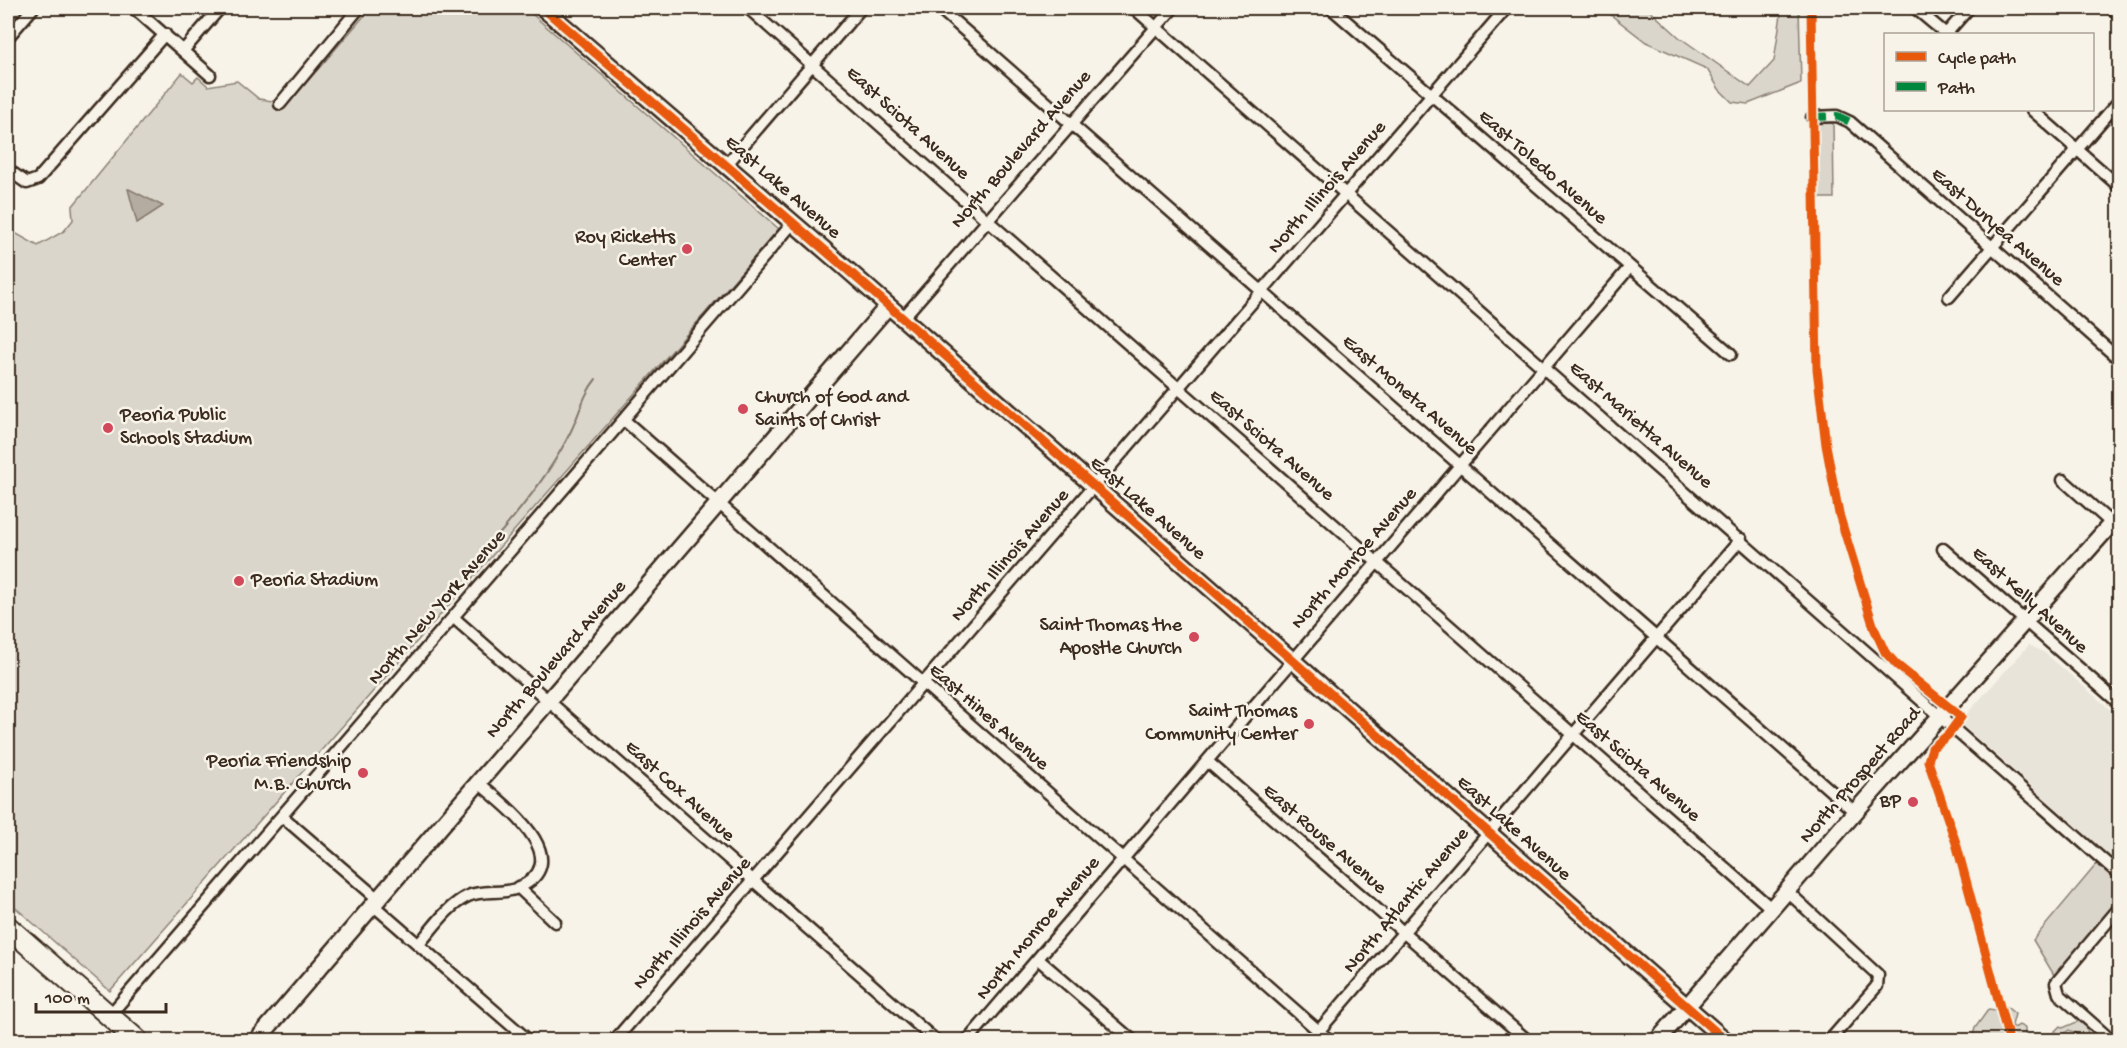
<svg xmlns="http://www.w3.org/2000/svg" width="2127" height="1048" viewBox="0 0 2127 1048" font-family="'Gochi Hand',sans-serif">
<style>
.built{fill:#e9e4d9}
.green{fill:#dbd6cb;stroke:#8b8074;stroke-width:1.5}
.water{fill:#b4aca0;stroke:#84786c;stroke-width:1.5}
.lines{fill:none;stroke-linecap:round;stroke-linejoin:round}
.stream{stroke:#84786c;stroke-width:2}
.street-casing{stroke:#3b2a1e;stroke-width:15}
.secondary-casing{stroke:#3b2a1e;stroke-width:20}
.highway-casing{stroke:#3b2a1e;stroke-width:24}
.street{stroke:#f7f3e8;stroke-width:10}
.secondary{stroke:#f7f3e8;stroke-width:15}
.highway{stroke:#f7f3e8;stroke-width:20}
.quiet{stroke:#00873e;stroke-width:8;stroke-dasharray:15 8;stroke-linecap:butt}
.cycleway-casing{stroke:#f7f3e8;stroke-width:13}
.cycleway{stroke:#e8590c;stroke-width:9}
.poi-dot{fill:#d1495b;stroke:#f7f3e8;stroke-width:2}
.labels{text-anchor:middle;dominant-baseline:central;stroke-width:5;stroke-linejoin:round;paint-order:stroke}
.street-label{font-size:20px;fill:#3b2a1e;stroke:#f7f3e8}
.poi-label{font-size:20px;fill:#3b2a1e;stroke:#f7f3e8;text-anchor:end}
</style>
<rect width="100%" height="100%" fill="#f7f3e8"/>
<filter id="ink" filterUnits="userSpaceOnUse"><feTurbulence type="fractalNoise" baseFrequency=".0167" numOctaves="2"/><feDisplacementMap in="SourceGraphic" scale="12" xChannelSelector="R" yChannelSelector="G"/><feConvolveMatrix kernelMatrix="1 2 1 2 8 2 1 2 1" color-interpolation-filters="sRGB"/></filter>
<g filter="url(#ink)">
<path class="built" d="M2029,645l16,8 74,64v147l-157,-139 -1,-5z"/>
<path class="green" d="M371,8h154l254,221 -669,762 -102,-90v-672l30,17 26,-15 9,-11 -1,-13 110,-134 11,9 5,-5 10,9 29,-5 22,18 28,4 -1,3z
M1602,8h45l32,29 71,50 24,-26 8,-53h17l2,75 -53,21 -16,-2 -13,-13 -12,-20 -61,-27z
M1816,123h17l1,75h-16z
M2101,859l18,16v32l-62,73 -24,-40z
M2002,1003l13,11 -3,11 2,3 5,-3 6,3v12h-57l4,-1 3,-11 13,-18 8,1z
M2079,1021l7,4 2,8 -4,4 -15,-7 -15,10h-11l4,-6 3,2 10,-10 3,2z"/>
<path class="water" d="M128,189h1l34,17 -26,17z"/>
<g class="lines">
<path class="stream" d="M479,557c32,-35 70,-81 91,-124 10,-19 12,-37 26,-54"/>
<defs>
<path id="street" d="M134,8l76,67
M748,8l240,213 784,688
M939,8l916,804
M1134,8l986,867
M1331,8l400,346
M1915,8l31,26
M1946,34l23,-26
M8,37l25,-29
M183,51l37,-43
M280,104l79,-96
M2032,110l88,77
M1812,117l25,-1 13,6 270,238
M727,164l134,-156
M8,170l19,13 11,-4 127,-145
M1949,297l171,-197
M902,319l271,-311
M624,420l705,620
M2063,480l57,51
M1943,549l177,155
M454,618l481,422
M1207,761l320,279
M283,817l95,82
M518,887l37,35
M1788,892l90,83 -1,11 -47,54
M373,905l155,135
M419,944c15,-17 28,-38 49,-48 15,-7 34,-1 50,-8 61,-28 -15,-84 -39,-105
M1038,959l94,81
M109,1016l684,-793
M615,1040l888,-1028
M968,1040l662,-773
M1311,1040l430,-501
M2111,1040l-52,-46 -3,-11 64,-76"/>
<path id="secondary" d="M543,8l299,257 883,775
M2115,8l5,4
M257,1040l631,-734
M1658,1040l197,-228 265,-298"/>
<path id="highway" d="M8,927l129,113"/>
</defs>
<use href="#street" class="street-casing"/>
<use href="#secondary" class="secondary-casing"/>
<use href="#highway" class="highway-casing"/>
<use href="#street" class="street"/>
<use href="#secondary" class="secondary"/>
<use href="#highway" class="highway"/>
<path class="quiet" d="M1812,117l25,-1 13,6"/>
<defs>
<path id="cycleway" d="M543,8l299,257 883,775
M1811,8l6,361 9,76 13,69 35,114 11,24 12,13 64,52 -13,18 -16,13 -4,13 28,82 53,197"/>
</defs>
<use href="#cycleway" class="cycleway-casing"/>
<use href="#cycleway" class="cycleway"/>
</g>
</g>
<g class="poi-dot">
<circle cx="687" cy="249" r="6"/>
<circle cx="743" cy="409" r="6"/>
<circle cx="108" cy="428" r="6"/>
<circle cx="239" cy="581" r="6"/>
<circle cx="1194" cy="637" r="6"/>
<circle cx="1309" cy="724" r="6"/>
<circle cx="363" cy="773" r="6"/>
<circle cx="1913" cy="802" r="6"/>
</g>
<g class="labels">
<g class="street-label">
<text transform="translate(907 124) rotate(42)">East Sciota Avenue</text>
<text transform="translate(1022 150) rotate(-49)">North Boulevard Avenue</text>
<text transform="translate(1542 168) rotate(41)">East Toledo Avenue</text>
<text transform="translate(782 188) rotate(41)">East Lake Avenue</text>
<text transform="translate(1328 188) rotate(-49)">North Illinois Avenue</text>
<text transform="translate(1997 228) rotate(41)">East Duryea Avenue</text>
<text transform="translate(1409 396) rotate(41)">East Moneta Avenue</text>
<text transform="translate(1640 426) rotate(41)">East Marietta Avenue</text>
<text transform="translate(1271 446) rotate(41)">East Sciota Avenue</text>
<text transform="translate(1147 509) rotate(41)">East Lake Avenue</text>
<text transform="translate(1011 556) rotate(-49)">North Illinois Avenue</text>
<text transform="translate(1355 559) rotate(-49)">North Monroe Avenue</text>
<text transform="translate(2029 601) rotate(42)">East Kelly Avenue</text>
<text transform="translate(438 608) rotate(-49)">North New York Avenue</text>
<text transform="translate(557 660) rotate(-49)">North Boulevard Avenue</text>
<text transform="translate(988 718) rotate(41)">East Hines Avenue</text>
<text transform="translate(1637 767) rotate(41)">East Sciota Avenue</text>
<text transform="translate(1861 776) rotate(-49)">North Prospect Road</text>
<text transform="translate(679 792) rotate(42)">East Cox Avenue</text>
<text transform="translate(1513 829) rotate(42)">East Lake Avenue</text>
<text transform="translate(1324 840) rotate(41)">East Rouse Avenue</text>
<text transform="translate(1407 901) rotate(-50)">North Atlantic Avenue</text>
<text transform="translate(693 924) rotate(-49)">North Illinois Avenue</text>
<text transform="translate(1039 929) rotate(-50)">North Monroe Avenue</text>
</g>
<g class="poi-label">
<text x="675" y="238">Roy Ricketts<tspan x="675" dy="23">Center</tspan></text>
<text x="755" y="398" text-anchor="start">Church of God and<tspan x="755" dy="23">Saints of Christ</tspan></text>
<text x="120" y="416" text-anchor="start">Peoria Public<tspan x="120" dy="23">Schools Stadium</tspan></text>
<text x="251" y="581" text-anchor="start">Peoria Stadium</text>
<text x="1182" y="626">Saint Thomas the<tspan x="1182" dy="23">Apostle Church</tspan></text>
<text x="1297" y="712">Saint Thomas<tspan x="1297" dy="23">Community Center</tspan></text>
<text x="351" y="762">Peoria Friendship<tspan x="351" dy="23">M.B. Church</tspan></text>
<text x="1901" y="802">BP</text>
</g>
</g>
<rect width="2127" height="1048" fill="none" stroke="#f7f3e8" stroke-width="30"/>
<rect x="15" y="15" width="2097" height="1018" fill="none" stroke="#3b2a1e" stroke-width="2" filter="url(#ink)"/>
<rect x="1884" y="33" width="210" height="78" fill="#f7f3e8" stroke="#aca397" stroke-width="1.5"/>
<rect x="1896" y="52" width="30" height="9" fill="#e8590c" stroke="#aca397" stroke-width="1.5"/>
<text x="1938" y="63" font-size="18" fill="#3b2a1e">Cycle path</text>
<rect x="1896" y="82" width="30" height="9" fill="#00873e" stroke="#aca397" stroke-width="1.5"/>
<text x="1938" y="93" font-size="18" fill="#3b2a1e">Path</text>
<path d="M36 1003v9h130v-9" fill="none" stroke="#3b2a1e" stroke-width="3"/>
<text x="45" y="1003" font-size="18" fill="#3b2a1e" stroke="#f7f3e8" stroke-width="4.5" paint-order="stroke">100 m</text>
</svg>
